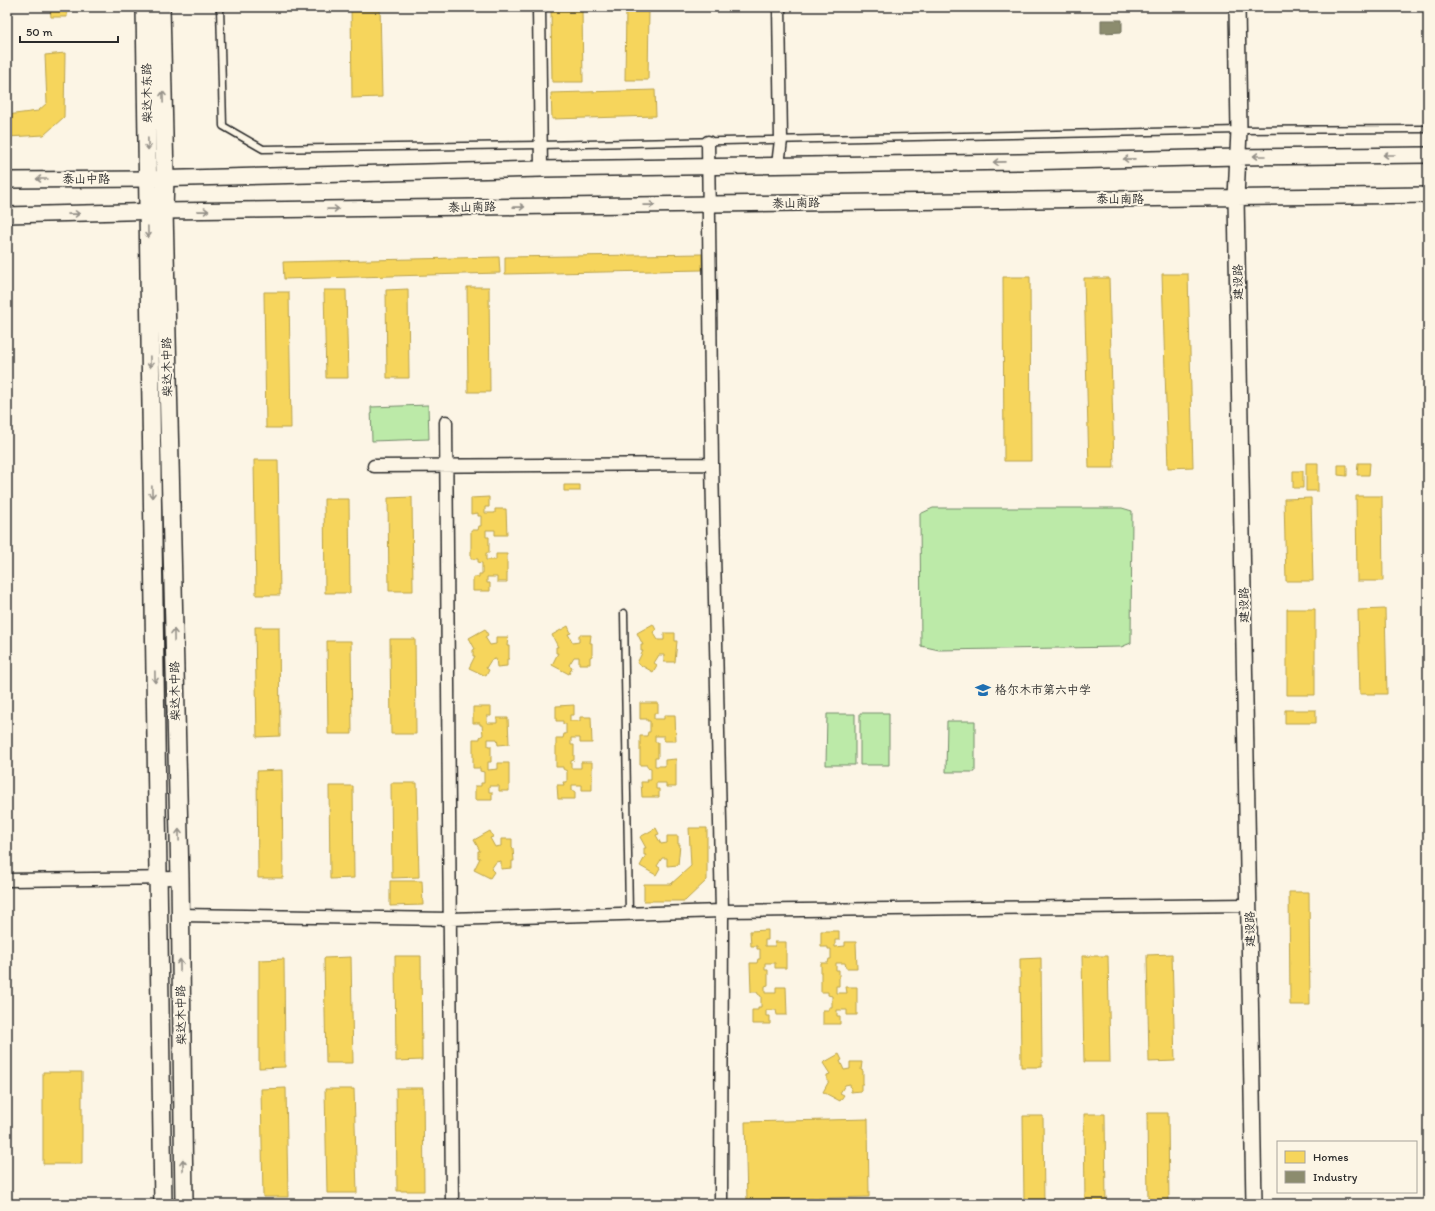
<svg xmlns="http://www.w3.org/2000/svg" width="1435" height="1211" viewBox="0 0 1435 1211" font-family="Itim,'LXGW WenKai TC',sans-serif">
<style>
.garden{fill:#bceaa8;stroke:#748a6a}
.homes{fill:#f6d55c;stroke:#b9a24d}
.industry{fill:#8c8c6e;stroke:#6f6f5a}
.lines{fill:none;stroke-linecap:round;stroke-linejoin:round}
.service-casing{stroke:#2b2b2b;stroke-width:9}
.minor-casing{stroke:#2b2b2b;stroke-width:15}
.tertiary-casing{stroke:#2b2b2b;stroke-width:18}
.secondary-casing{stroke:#2b2b2b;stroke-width:20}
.service{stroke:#fcf5e5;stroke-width:6}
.minor{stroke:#fcf5e5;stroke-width:12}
.tertiary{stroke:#fcf5e5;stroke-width:15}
.secondary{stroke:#fcf5e5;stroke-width:17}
.oneway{stroke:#949088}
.labels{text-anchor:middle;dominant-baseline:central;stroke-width:4;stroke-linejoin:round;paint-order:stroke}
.street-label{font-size:12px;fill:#2b2b2b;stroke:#fcf5e5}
.poi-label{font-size:12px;fill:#2b2b2b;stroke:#fcf5e5;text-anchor:start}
</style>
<rect width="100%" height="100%" fill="#fcf5e5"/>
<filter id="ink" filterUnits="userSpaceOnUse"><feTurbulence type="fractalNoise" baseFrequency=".025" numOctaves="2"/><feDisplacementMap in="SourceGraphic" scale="8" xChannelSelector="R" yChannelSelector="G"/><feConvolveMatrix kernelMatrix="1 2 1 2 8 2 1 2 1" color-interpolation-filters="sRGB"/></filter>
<g filter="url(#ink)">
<path class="garden" d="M428,405l1,34 -57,2 -1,-34z
M933,508h189l10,3 -1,132 -10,4 -182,3 -18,-4 -1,-132z
M860,713h29v52h-29z
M827,714h28v51h-29z
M947,721h28v51h-29z"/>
<path class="homes" d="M50,7h17v10h-16z
M351,7h29l2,90 -30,1z
M551,9h31l1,73h-31z
M626,9l23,1 -1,70h-23z
M65,53l-1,64 -20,18 -37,2v-22l31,-4 9,-8 -2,-48z
M655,90l1,26 -104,3 -1,-26z
M702,254v16l-197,4v-17z
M499,257l1,16 -216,6 -1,-17z
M1162,274h26l5,193 -25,1z
M1003,277h27l1,184h-27z
M1084,278h25l5,190h-25z
M467,287h22l1,105h-22z
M408,289l1,89h-22l-1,-88z
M324,290h22l2,88h-22z
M264,292h25l2,136h-25z
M254,460h24l2,135h-24z
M1306,463h12v28h-12z
M1358,463h12l-1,12h-12z
M1338,465h9v11l-9,-1z
M1293,471h10v17h-10z
M564,485h16v6h-16z
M1356,496h26l1,85h-26z
M412,497l1,94h-24l-1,-93z
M489,497v10h-4v6h10v-4h11l1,26h-12v-5h-9v7h3v16h-3v7h10v-6h11v28h-10v-5h-10v6h3v8h-17v-14h6v-3h3v-11l-4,-1v-3h-7v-29h7l1,-4h2v-10h-3v-3l-7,1v-16z
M1425,497h3v84h-2z
M1311,498l2,83h-27l-2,-82z
M324,499h25l1,94h-25z
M1287,609h28v86h-28z
M1385,609l2,85h-27l-2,-84z
M653,624l3,6 -3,2 5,8h6v-7h11v8h2l-2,21h-11v-7h-5l-5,8 3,2 -4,7 -16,-9 6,-12h-2v-6h2l-6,-12z
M568,626l3,7 -3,1 5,9 6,-1v-7h12l-1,8h2v13l-2,1v7h-11v-7h-5l-5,8 3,2 -3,7 -17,-9 6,-12h-2v-6h2l-6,-12z
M255,627h24l1,109 -23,1z
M485,629l3,6 -3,2 5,8 6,-1v-7h12l-1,9h2v13h-2v7l-10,1 -1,-8 -5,1 -5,8 3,2 -3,6 -17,-8 6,-12h-2v-6l2,-1 -6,-11z
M390,639h25l1,95h-25z
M327,641h24l1,93h-24z
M640,703h18v10h-4v6h10v-4h11l1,26h-12v-5h-9v6h3v16h-3v8h10v-6l11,-1v28h-10v-4h-10v6h3v8h-17l-1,-15h7l-1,-2h4v-12l-4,-1v-2h-7v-29h7l1,-4h2v-11h-3v-2h-7z
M574,705v10h-4v6h10v-4h11l1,26h-12v-5h-9v7h3v15l-3,1v7h10v-6h11v28h-10v-5h-10v6h3v8h-17l-1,-14h7l-1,-3h4v-11l-4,-2v-2h-7v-29h7l1,-4h2v-10h-3v-3h-7v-15z
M473,707h18v9h-4v7h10v-5h11l1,26 -11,1 -1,-6h-9v7h3v16h-3v8l10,-1v-6h11v28h-10v-5h-10v6h3v8h-17v-14h6v-3h3v-11l-4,-1v-3h-7v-29h7v-2l3,-2 -1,-10h-2v-2h-7z
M1285,710h31v13h-31z
M282,770l1,108h-25l-1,-107z
M391,783h26l2,94 -27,1z
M329,786h24l1,92 -24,1z
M656,828l3,6 -3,1 5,9 6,-1v-7h11v8h2l-2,21 -11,1v-8h-5l-5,8 3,2 -4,7 -16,-9 6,-11h-2v-7h2l-6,-11z
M689,828h18v52l-22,21h-41v-17h27l20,-18z
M490,831l3,6 -3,1 5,9 6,-1v-7h11v8l1,1 1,13h-2v7l-11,1v-8l-5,1 -5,7 3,3 -4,6 -16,-8 6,-12h-2v-7h2l-6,-11z
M390,881h32l1,24 -33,1z
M1289,892h20l1,113h-20z
M768,930v10h-3v6h10v-4h11v26h-11v-5h-10v7h3v15l-3,1v7h11v-6h10l1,28h-10l-1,-5h-10v6h4v8h-18v-14h6v-3h3v-11l-3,-2 -1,-2h-6l-1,-29h7l1,-4h2v-10h-3v-3h-6l-1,-15z
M821,931h18v9h-4v7l10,-1v-4h11l1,26h-11l-1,-5h-9v7h3v16h-3v7h11l-1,-6h11v28h-10v-5h-10v6h3v8h-17v-14h6v-3h3v-11l-4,-1v-3h-7v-29h7l1,-4h2v-10h-3v-2h-7z
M1172,954l3,107 -26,1 -2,-107z
M395,956h26l1,104 -26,1z
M1082,956h26l2,106h-26z
M351,957l2,106h-27l-2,-105z
M1041,958l1,109h-21l-1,-108z
M284,959l1,108 -26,1v-108z
M839,1054l3,6 -2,1 4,9 6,-1v-7h12l-1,8 2,1v13h-2v7l-10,1 -1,-8 -5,1 -5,8 4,2 -4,6 -17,-9 6,-11h-2v-6l3,-1 -7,-11z
M43,1072h39v92h-39z
M286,1088l2,109h-25l-2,-108z
M396,1088h27l1,103h-27z
M325,1089h29l3,104h-30z
M1147,1113h21l1,91h-21z
M1084,1114h21l1,90h-21z
M1023,1116h20l1,88h-20z
M868,1119l1,78 -122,3 -2,-78z"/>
<path class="industry" d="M1101,20h21v12l-21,1z"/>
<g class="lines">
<defs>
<path id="service" d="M220,7l3,119 40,23 277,-4 699,-15 189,-1
M624,613l5,301"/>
<path id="minor" d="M539,7l2,162
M708,142l4,322 10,447 -1,293
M778,165l3,-25 -2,-133
M446,422l6,782
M374,466l338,-2
M7,880l173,-2
M179,915l271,4 272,-8 527,-6"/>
<path id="tertiary" d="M1237,7l2,123 -3,68 18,1006
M7,180l141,-1 393,-10 478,-7 219,-5 190,-2
M7,215l157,-4 1264,-16"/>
<path id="secondary" d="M145,7l18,1197
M161,7l4,171 -1,33 16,667 4,326"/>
</defs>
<use href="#service" class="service-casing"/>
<use href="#minor" class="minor-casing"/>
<use href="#tertiary" class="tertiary-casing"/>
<use href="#secondary" class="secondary-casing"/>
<use href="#service" class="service"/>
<use href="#minor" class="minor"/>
<use href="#tertiary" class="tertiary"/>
<use href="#secondary" class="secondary"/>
</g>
<defs><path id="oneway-shaft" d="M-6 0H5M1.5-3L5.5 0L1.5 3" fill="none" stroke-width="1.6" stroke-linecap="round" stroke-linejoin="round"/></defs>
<g class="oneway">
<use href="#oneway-shaft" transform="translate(163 97) rotate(-91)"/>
<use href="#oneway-shaft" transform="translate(148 144) rotate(89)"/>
<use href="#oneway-shaft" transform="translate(1389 155) rotate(180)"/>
<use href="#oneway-shaft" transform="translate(1259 156) rotate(180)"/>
<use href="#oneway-shaft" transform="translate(1129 159) rotate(179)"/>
<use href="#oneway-shaft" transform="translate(999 162) rotate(179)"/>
<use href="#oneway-shaft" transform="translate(42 179) rotate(180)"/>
<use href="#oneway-shaft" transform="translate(649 205) rotate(-1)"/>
<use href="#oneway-shaft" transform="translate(519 207) rotate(-1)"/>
<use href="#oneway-shaft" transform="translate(333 209) rotate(-1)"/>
<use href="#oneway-shaft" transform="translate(203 211) rotate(-1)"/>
<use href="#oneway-shaft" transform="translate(74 214) rotate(-1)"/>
<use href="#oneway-shaft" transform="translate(148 232) rotate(89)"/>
<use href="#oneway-shaft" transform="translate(150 362) rotate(89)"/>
<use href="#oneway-shaft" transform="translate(152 492) rotate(89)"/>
<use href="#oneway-shaft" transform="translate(174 635) rotate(-91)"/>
<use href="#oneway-shaft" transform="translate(155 677) rotate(89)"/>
<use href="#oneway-shaft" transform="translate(179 835) rotate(-91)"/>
<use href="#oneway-shaft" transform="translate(180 965) rotate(-91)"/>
<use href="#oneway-shaft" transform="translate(183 1165) rotate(-91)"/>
</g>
</g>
<defs>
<symbol id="school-bare" viewBox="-9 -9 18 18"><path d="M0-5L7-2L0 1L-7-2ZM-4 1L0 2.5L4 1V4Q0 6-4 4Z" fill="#1f6fb2" stroke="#fcf5e5" stroke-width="2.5" paint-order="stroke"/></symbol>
</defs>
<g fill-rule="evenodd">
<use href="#school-bare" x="972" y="679" width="22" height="22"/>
</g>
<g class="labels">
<g class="street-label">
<text transform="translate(147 93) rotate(-91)">柴达木东路</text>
<text x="86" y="179">泰山中路</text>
<text x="1120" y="199">泰山南路</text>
<text transform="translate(796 203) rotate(-1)">泰山南路</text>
<text transform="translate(472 207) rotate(-1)">泰山南路</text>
<text transform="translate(1238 282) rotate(-91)">建设路</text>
<text transform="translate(167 367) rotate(-91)">柴达木中路</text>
<text transform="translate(1244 605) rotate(-91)">建设路</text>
<text transform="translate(175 691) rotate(-91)">柴达木中路</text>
<text transform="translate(1250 929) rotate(-91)">建设路</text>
<text transform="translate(181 1015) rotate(-91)">柴达木中路</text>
</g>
<g class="poi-label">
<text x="995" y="690">格尔木市第六中学</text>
</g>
</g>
<rect width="1435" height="1211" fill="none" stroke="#fcf5e5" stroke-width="24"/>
<rect x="12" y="12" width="1411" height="1187" fill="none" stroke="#2b2b2b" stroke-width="1.5" filter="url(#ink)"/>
<rect x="1277" y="1141" width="140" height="52" fill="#fcf5e5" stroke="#a8a49b"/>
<rect x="1285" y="1151" width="20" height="12" fill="#f6d55c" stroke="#a8a49b"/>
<text x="1313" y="1161" font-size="12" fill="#2b2b2b">Homes</text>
<rect x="1285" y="1171" width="20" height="12" fill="#8c8c6e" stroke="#a8a49b"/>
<text x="1313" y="1181" font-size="12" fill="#2b2b2b">Industry</text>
<path d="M20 36v6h98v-6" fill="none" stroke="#2b2b2b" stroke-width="2"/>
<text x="26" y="36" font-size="12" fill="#2b2b2b" stroke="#fcf5e5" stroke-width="3" paint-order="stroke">50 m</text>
</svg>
